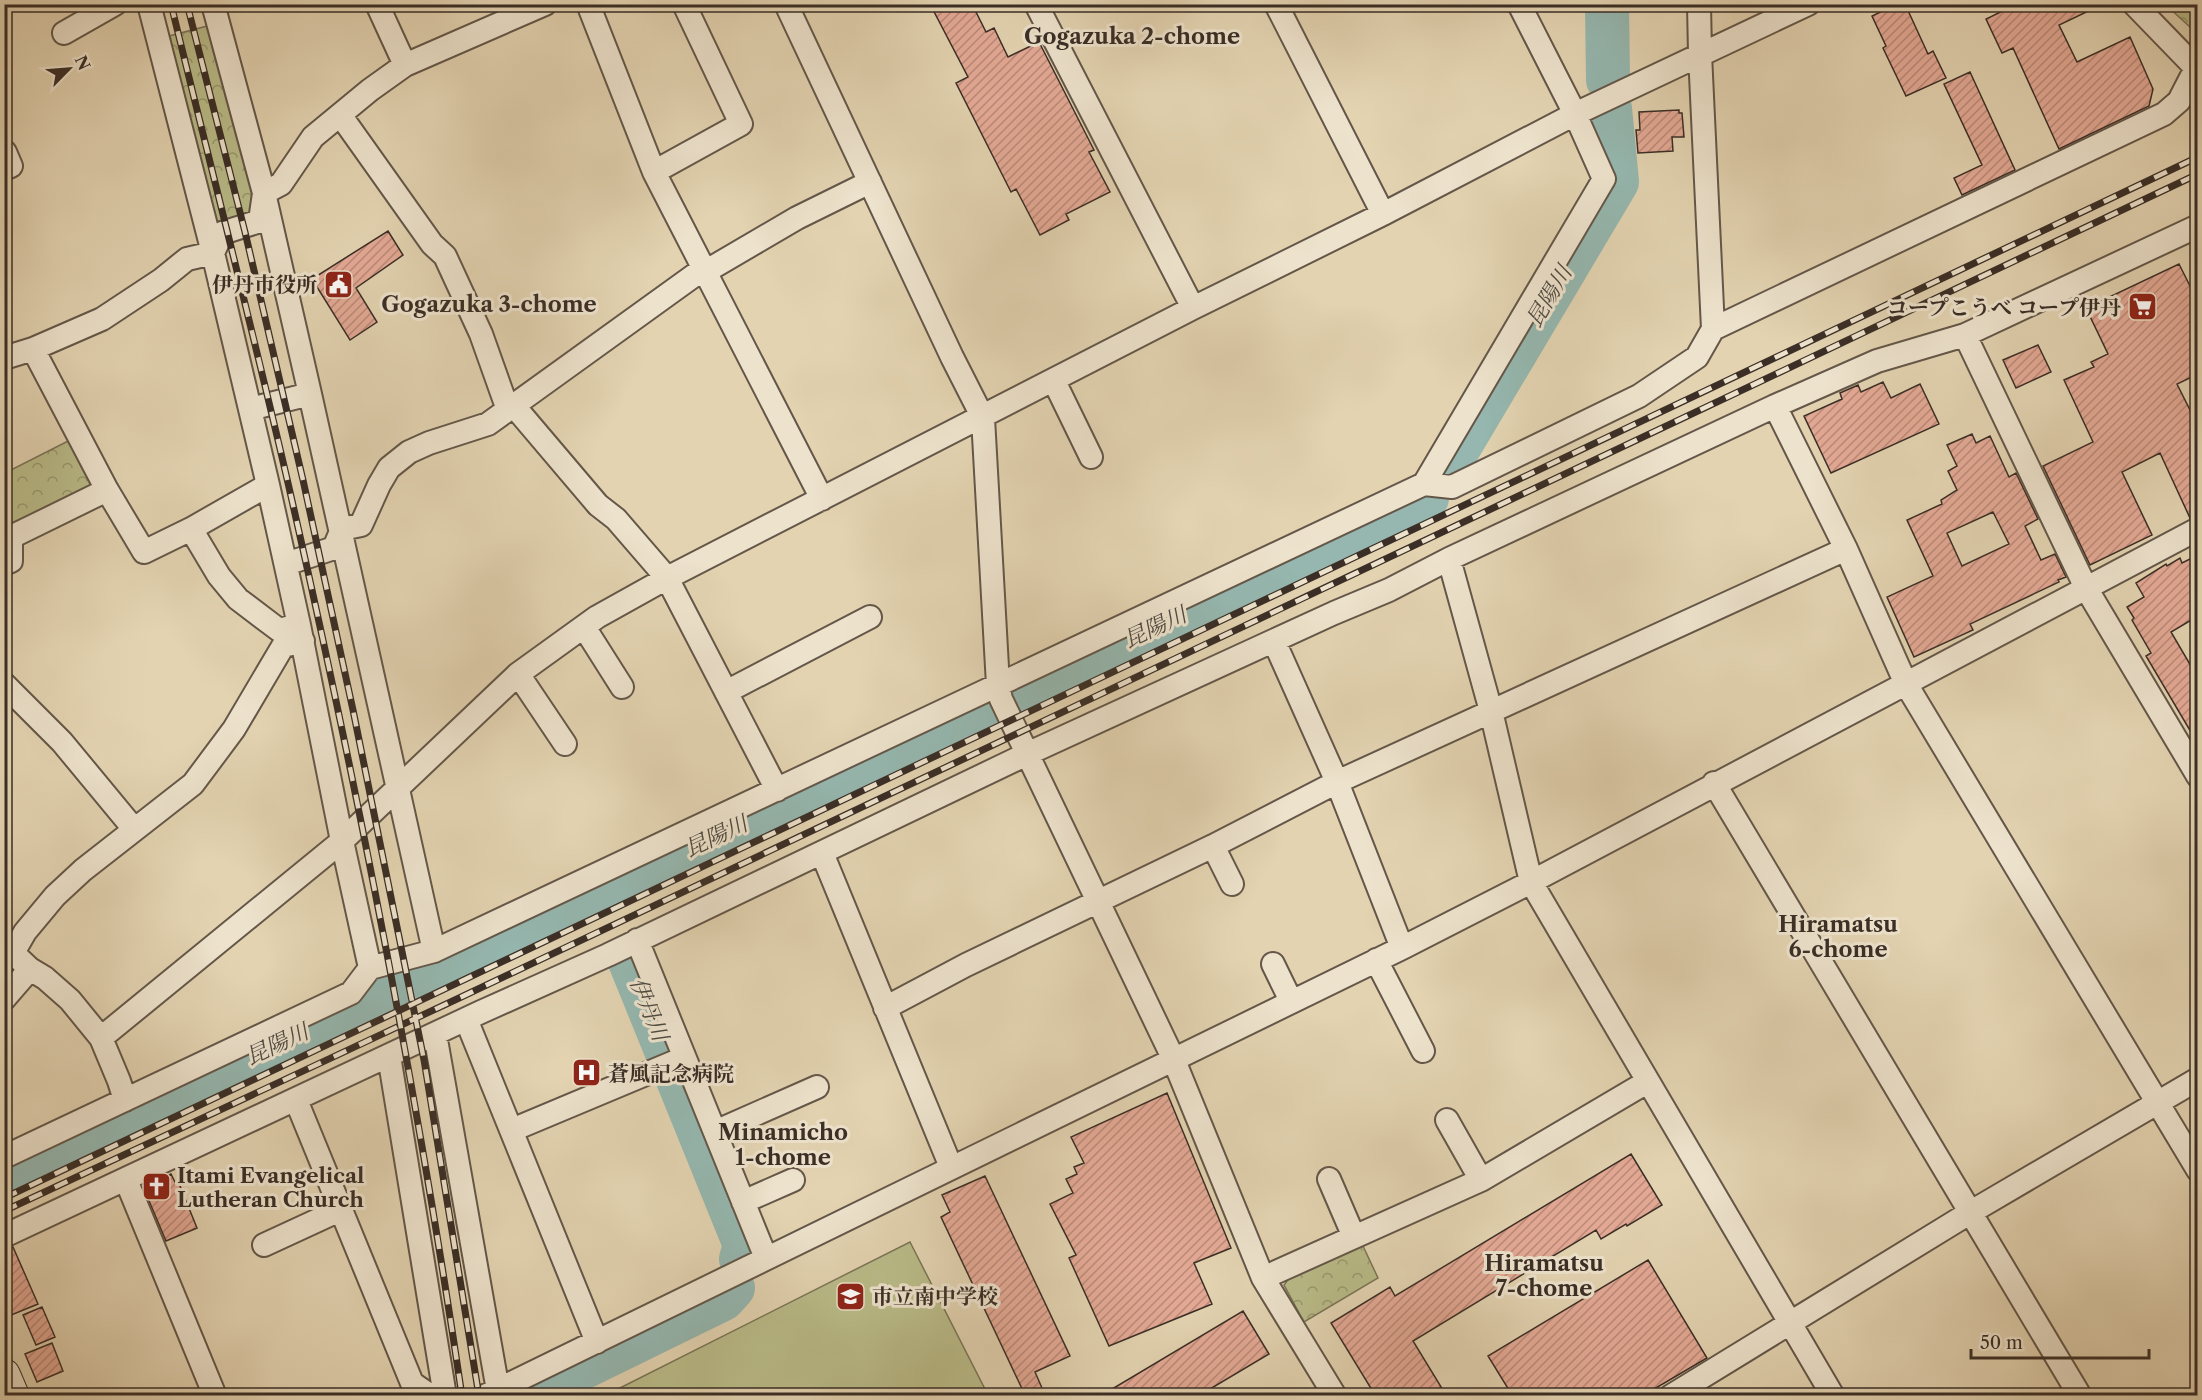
<svg xmlns="http://www.w3.org/2000/svg" width="2202" height="1400" viewBox="0 0 2202 1400" font-family="'Libre Caslon Text','Noto Serif JP',serif">
<style>
.grass{fill:#b9bb88;stroke:#7a7457;stroke-width:1.5}
.park{fill:url(#park-crowns);stroke:#7a7457;stroke-width:1.5}
.lines{fill:none;stroke-linecap:round;stroke-linejoin:round}
.river{stroke:#95b7af;stroke-width:44}
.building{fill:url(#building-hatch);stroke:#3a2e26;stroke-width:1.5;fill-rule:evenodd}
.minor-casing{stroke:#645749;stroke-width:26}
.secondary-casing{stroke:#3a2e26;stroke-width:34}
.minor{stroke:#ede2cc;stroke-width:22}
.secondary{stroke:#ede2cc;stroke-width:32}
.rail-casing{stroke:#3a2e26;stroke-width:7}
.rail{stroke:#ede2cc;stroke-width:4.5;stroke-dasharray:14;stroke-linecap:butt}
.labels{text-anchor:middle;dominant-baseline:central;stroke-width:6;stroke-linejoin:round;paint-order:stroke}
.poi-label{font-size:21px;font-weight:bold;fill:#3a2e26;stroke:#ede2cc;text-anchor:start}
.neighbourhood-label{font-size:22px;font-weight:bold;fill:#3a2e26;stroke:#ede2cc}
.water-label{font-size:22px;font-style:italic;fill:#4c4941;stroke:#ede2cc}
</style>
<defs>
<pattern id="park-crowns" width="20" height="18" patternUnits="userSpaceOnUse" patternTransform="scale(1.5)"><rect width="20" height="18" fill="#b9bb88"/><path d="M2 6a3 3 0 1 1 6 0M12 15a3 3 0 1 1 6 0" fill="none" stroke="#97986f"/></pattern>
<pattern id="building-hatch" width="6" height="6" patternUnits="userSpaceOnUse" patternTransform="scale(1.5)"><rect width="6" height="6" fill="#e4a995"/><path d="M-1 1l2-2M0 6l6-6M5 7l2-2" fill="none" stroke="#ba8a79"/></pattern>
</defs>
<rect width="100%" height="100%" fill="#e3d3b1"/>
<filter id="stains"><feTurbulence type="fractalNoise" baseFrequency=".00333" numOctaves="4"/><feColorMatrix values="0 0 0 0 .2 0 0 0 0 .09 0 0 0 0 .02 0 0 0 .5 -.17"/></filter>
<radialGradient id="worn" r=".72"><stop offset=".6" stop-color="#630" stop-opacity="0"/><stop offset="1" stop-color="#630" stop-opacity=".3"/></radialGradient>
<path class="grass" d="M910,1242l78,153h-382z"/>
<path class="park" d="M2166,5h31v21l-6,2z
M215,24l45,170 -3,25 -43,13 -49,-195z
M74,438l25,46 -94,45v-56z
M1363,1246l15,32 -74,44 -20,-37 9,-12z"/>
<g class="lines">
<path class="river" d="M1607,4l1,76
M1444,473l173,-291 -7,-74
M629,959l116,286 -4,14
M4,1173l1420,-671 3,-4
M525,1396l198,-97 10,-11"/>
</g>
<path class="building" d="M930,4h42l14,28 8,-4 14,29 31,-15 55,108 -5,2 21,40 -44,22 3,6 -29,15 -24,-46 -5,3 -55,-109 12,-6z
M1897,4h8l23,50 5,-3 13,27 -40,18 -23,-48 3,-2 -14,-30z
M2017,4h86l-44,21 18,37 53,-25 23,52 -4,17 -90,43 -46,-101 -11,5 -16,-34z
M1970,72l45,98 -53,25 -8,-17 28,-13 -38,-81z
M1679,110v3h3l2,24h-12l1,14 -35,2 -2,-23h4l-1,-18z
M388,231l15,24 -47,33 21,34 -27,18 -38,-61z
M2179,264l19,38v72l-21,10 21,42v90l-8,2 -30,-65 -38,19 30,63 -62,30 -47,-99 50,-24 -29,-62 30,-13 -3,-5 17,-8 -22,-46z
M2038,345l13,27 -35,16 -13,-28z
M1883,382l8,16 29,-14 19,40 -108,49 -27,-57 38,-17 -2,-6 18,-8 3,7z
M1972,434l4,9 14,-7 19,41 7,-4 22,46 -13,7 16,34 14,-6 11,23 -8,3 1,2 -89,42 3,6 -59,27 -27,-60 46,-21 -26,-56 35,-16 -1,-4 16,-10 -9,-19 9,-5 -10,-21zM1993,512l16,32 -47,22 -15,-33z
M2198,555v61l-27,16 27,46v66l-52,-88 5,-3 -19,-33 2,-2 -7,-11 17,-10 -8,-14 30,-19 1,2 13,-8 2,5z
M1167,1093l64,155 -37,15 18,41 -103,42 -40,-88 7,-3 -26,-51 23,-11 -7,-14 11,-5 -3,-7 10,-4 -13,-26z
M1631,1154l31,51 -35,21 -1,-2 -25,15 -5,-9 -183,111 33,54h-71l-44,-72 59,-36 5,9z
M171,1174l4,8 3,-1 19,47 -31,13 -22,-52 2,-3z
M985,1176l85,180 -35,16 10,23h-20l-84,-178 9,-5 -8,-17z
M13,1247l25,57 -34,14v-69z
M1648,1260l59,98 -63,37h-132l-24,-39z
M42,1307l13,30 -19,8 -13,-30z
M1243,1311l26,43 -69,41h-98z
M52,1343l11,28 -26,11 -12,-28z"/>
<g class="lines">
<defs>
<path id="minor" d="M149,4l64,249 55,232 31,140 43,216 28,127
M213,4l51,189 46,201 124,557
M377,4l28,61
M591,4l-1,5 64,163 168,327
M786,4l166,353 31,61 15,267 3,14 172,359 90,220 72,118
M1036,4l157,304
M1276,4l107,210
M1699,4l1,50 13,275
M2134,4l62,64 2,-1
M64,33l51,-29
M341,116l91,128 13,12 36,78 27,76
M4,169l7,-3 -6,-14
M654,172l87,-48 -57,-120
M1965,335l121,253 112,188
M33,349l74,141 37,62 47,-23 77,-44
M4,358l29,-9 69,-30 59,-39 26,-21 26,-6 9,-20 38,-12 4,-28 17,-9 32,-47 57,-47 35,-25 140,-61
M1054,381l37,76
M514,406l84,99 18,14 51,59 110,212
M1775,406l71,143 60,135 292,486
M250,409l60,-15
M1424,484l180,-305 -29,-65 -56,-110
M191,529l28,47 19,23 41,31 20,-5
M1449,559l42,152 40,171 302,514
M4,564l7,-3v-24l96,-47
M286,564l48,-16 8,-19 19,-4 18,-40 10,-17 20,-16 20,-9 59,-19 215,-155 12,-3 82,-48 73,-36
M584,627l38,60
M1274,641l63,141 65,166
M518,674l47,70
M4,684l58,58 72,87
M726,692l144,-75
M1714,783l366,613
M1213,846l19,38
M822,853l129,314
M637,940l129,318
M1376,960l47,91
M1273,964l18,37
M4,999l26,-30
M885,1008l81,-43 247,-119 124,-64 509,-233
M466,1019l131,323
M435,1034l64,362
M101,1038l241,-197 176,-167 79,-57 70,-39 526,-270 190,-94 192,-100 233,-110
M389,1056l56,340
M125,1100l-6,-19 -18,-43 -31,-38 -25,-22 -15,-9 -17,-16 12,-21 30,-36 28,-26 110,-86 41,-55 49,-83 20,-5
M296,1100l116,283 19,13
M1447,1120l34,60
M512,1130l172,-72
M715,1132l102,-45
M4,1157l347,-164 19,-25 64,-17 990,-467 28,3 187,-91 58,-39 16,-28 451,-215 15,-13 17,-33
M1329,1179l25,58
M126,1180l89,216
M743,1202l50,-22
M4,1236l477,-224 127,-57 419,-201 307,-141 55,-23 60,-31 326,-153 102,-45 88,-26 233,-109
M264,1245l78,-36
M1263,1278l218,-98 166,-98
M485,1396l917,-448 129,-66 667,-353
M1671,1396l300,-184 227,-133"/>
<path id="secondary" d="M4,1375l9,21"/>
</defs>
<use href="#minor" class="minor-casing"/>
<use href="#secondary" class="secondary-casing"/>
<use href="#minor" class="minor"/>
<use href="#secondary" class="secondary"/>
<defs>
<path id="rail" d="M171,4c39,160 80,319 117,479 69,302 129,607 174,913
M187,4l58,228 58,248 50,230 71,350 55,336
M4,1198l2194,-1041
M4,1211l453,-212 1741,-825"/>
</defs>
<use href="#rail" class="rail-casing"/>
<use href="#rail" class="rail"/>
</g>
<defs>
<symbol id="civic-square" viewBox="-11 -11 22 22"><rect x="-9" y="-9" width="18" height="18" rx="4" fill="#8f2418" stroke="#ede2cc"/><path d="M-.6-6.5H3V-4.5H.6V-3L4-1V1h2V6H-6V1h2V-1L-.6-3ZM-1.2 2.5V6h2.4V2.5Z" fill="#fff"/></symbol>
<symbol id="supermarket-square" viewBox="-11 -11 22 22"><rect x="-9" y="-9" width="18" height="18" rx="4" fill="#8f2418" stroke="#ede2cc"/><path d="M-6-5.5h2.5l.6 2H6L4.5 2H-2.5L-4.4-4H-6ZM-1.5 3.2a1.3 1.3 0 1 0 .1 0ZM3 3.2a1.3 1.3 0 1 0 .1 0Z" fill="#fff"/></symbol>
<symbol id="hospital-square" viewBox="-11 -11 22 22"><rect x="-9" y="-9" width="18" height="18" rx="4" fill="#8f2418" stroke="#ede2cc"/><path d="M-5-5h3v3.5h4V-5h3V5h-3V1.5h-4V5h-3Z" fill="#fff"/></symbol>
<symbol id="church-square" viewBox="-11 -11 22 22"><rect x="-9" y="-9" width="18" height="18" rx="4" fill="#8f2418" stroke="#ede2cc"/><path d="M-1.2-6h2.4v3.5h3.3v2.4h-3.3V6h-2.4V-.1h-3.3v-2.4h3.3Z" fill="#fff"/></symbol>
<symbol id="school-square" viewBox="-11 -11 22 22"><rect x="-9" y="-9" width="18" height="18" rx="4" fill="#8f2418" stroke="#ede2cc"/><path d="M0-5L7-2L0 1L-7-2ZM-4 1L0 2.5L4 1V4Q0 6-4 4Z" fill="#fff"/></symbol>
</defs>
<g fill-rule="evenodd">
<use href="#civic-square" x="322" y="268" width="33" height="33"/>
<use href="#supermarket-square" x="2126" y="290" width="33" height="33"/>
<use href="#hospital-square" x="570" y="1056" width="33" height="33"/>
<use href="#church-square" x="140" y="1170" width="33" height="33"/>
<use href="#school-square" x="834" y="1280" width="33" height="33"/>
</g>
<g class="labels">
<g class="poi-label">
<text x="317" y="284" text-anchor="end">伊丹市役所</text>
<text x="2121" y="307" text-anchor="end">コープこうべ コープ伊丹</text>
<text x="608" y="1073">蒼風記念病院</text>
<text x="177" y="1175">Itami Evangelical<tspan x="177" dy="24">Lutheran Church</tspan></text>
<text x="872" y="1296">市立南中学校</text>
</g>
<g class="neighbourhood-label">
<text x="1132" y="36">Gogazuka 2-chome</text>
<text x="489" y="304">Gogazuka 3-chome</text>
<text x="1838" y="924">Hiramatsu<tspan x="1838" dy="25">6-chome</tspan></text>
<text x="783" y="1132">Minamicho<tspan x="783" dy="25">1-chome</tspan></text>
<text x="1544" y="1263">Hiramatsu<tspan x="1544" dy="25">7-chome</tspan></text>
</g>
<g class="water-label">
<text transform="translate(1549 296) rotate(-59)">昆陽川</text>
<text transform="translate(1155 627) rotate(-25)">昆陽川</text>
<text transform="translate(716 836) rotate(-25)">昆陽川</text>
<text transform="translate(649 1009) rotate(68)">伊丹川</text>
<text transform="translate(277 1044) rotate(-25)">昆陽川</text>
</g>
</g>
<rect width="2202" height="1400" fill="none" stroke="#e3d3b1" stroke-width="24"/>
<rect x="6" y="6" width="2190" height="1388" fill="none" stroke="#3a2e26" stroke-width="3"/>
<rect x="12" y="12" width="2178" height="1376" fill="none" stroke="#3a2e26" stroke-width="1.5"/>
<g transform="translate(69 69) rotate(65)" stroke="#ede2cc" stroke-width="4.5" paint-order="stroke">
<path d="M0-4.5L10 22L0 15L-10 22Z" fill="#3a2e26"/>
<text y="-9" font-size="16" font-weight="bold" text-anchor="middle" fill="#3a2e26">N</text>
</g>
<path d="M1971 1349v9h178v-9" fill="none" stroke="#3a2e26" stroke-width="3"/>
<text x="1980" y="1349" font-size="18" fill="#3a2e26" stroke="#ede2cc" stroke-width="4.5" paint-order="stroke">50 m</text>
<rect width="100%" height="100%" filter="url(#stains)"/>
<rect width="100%" height="100%" fill="url(#worn)"/>
</svg>
